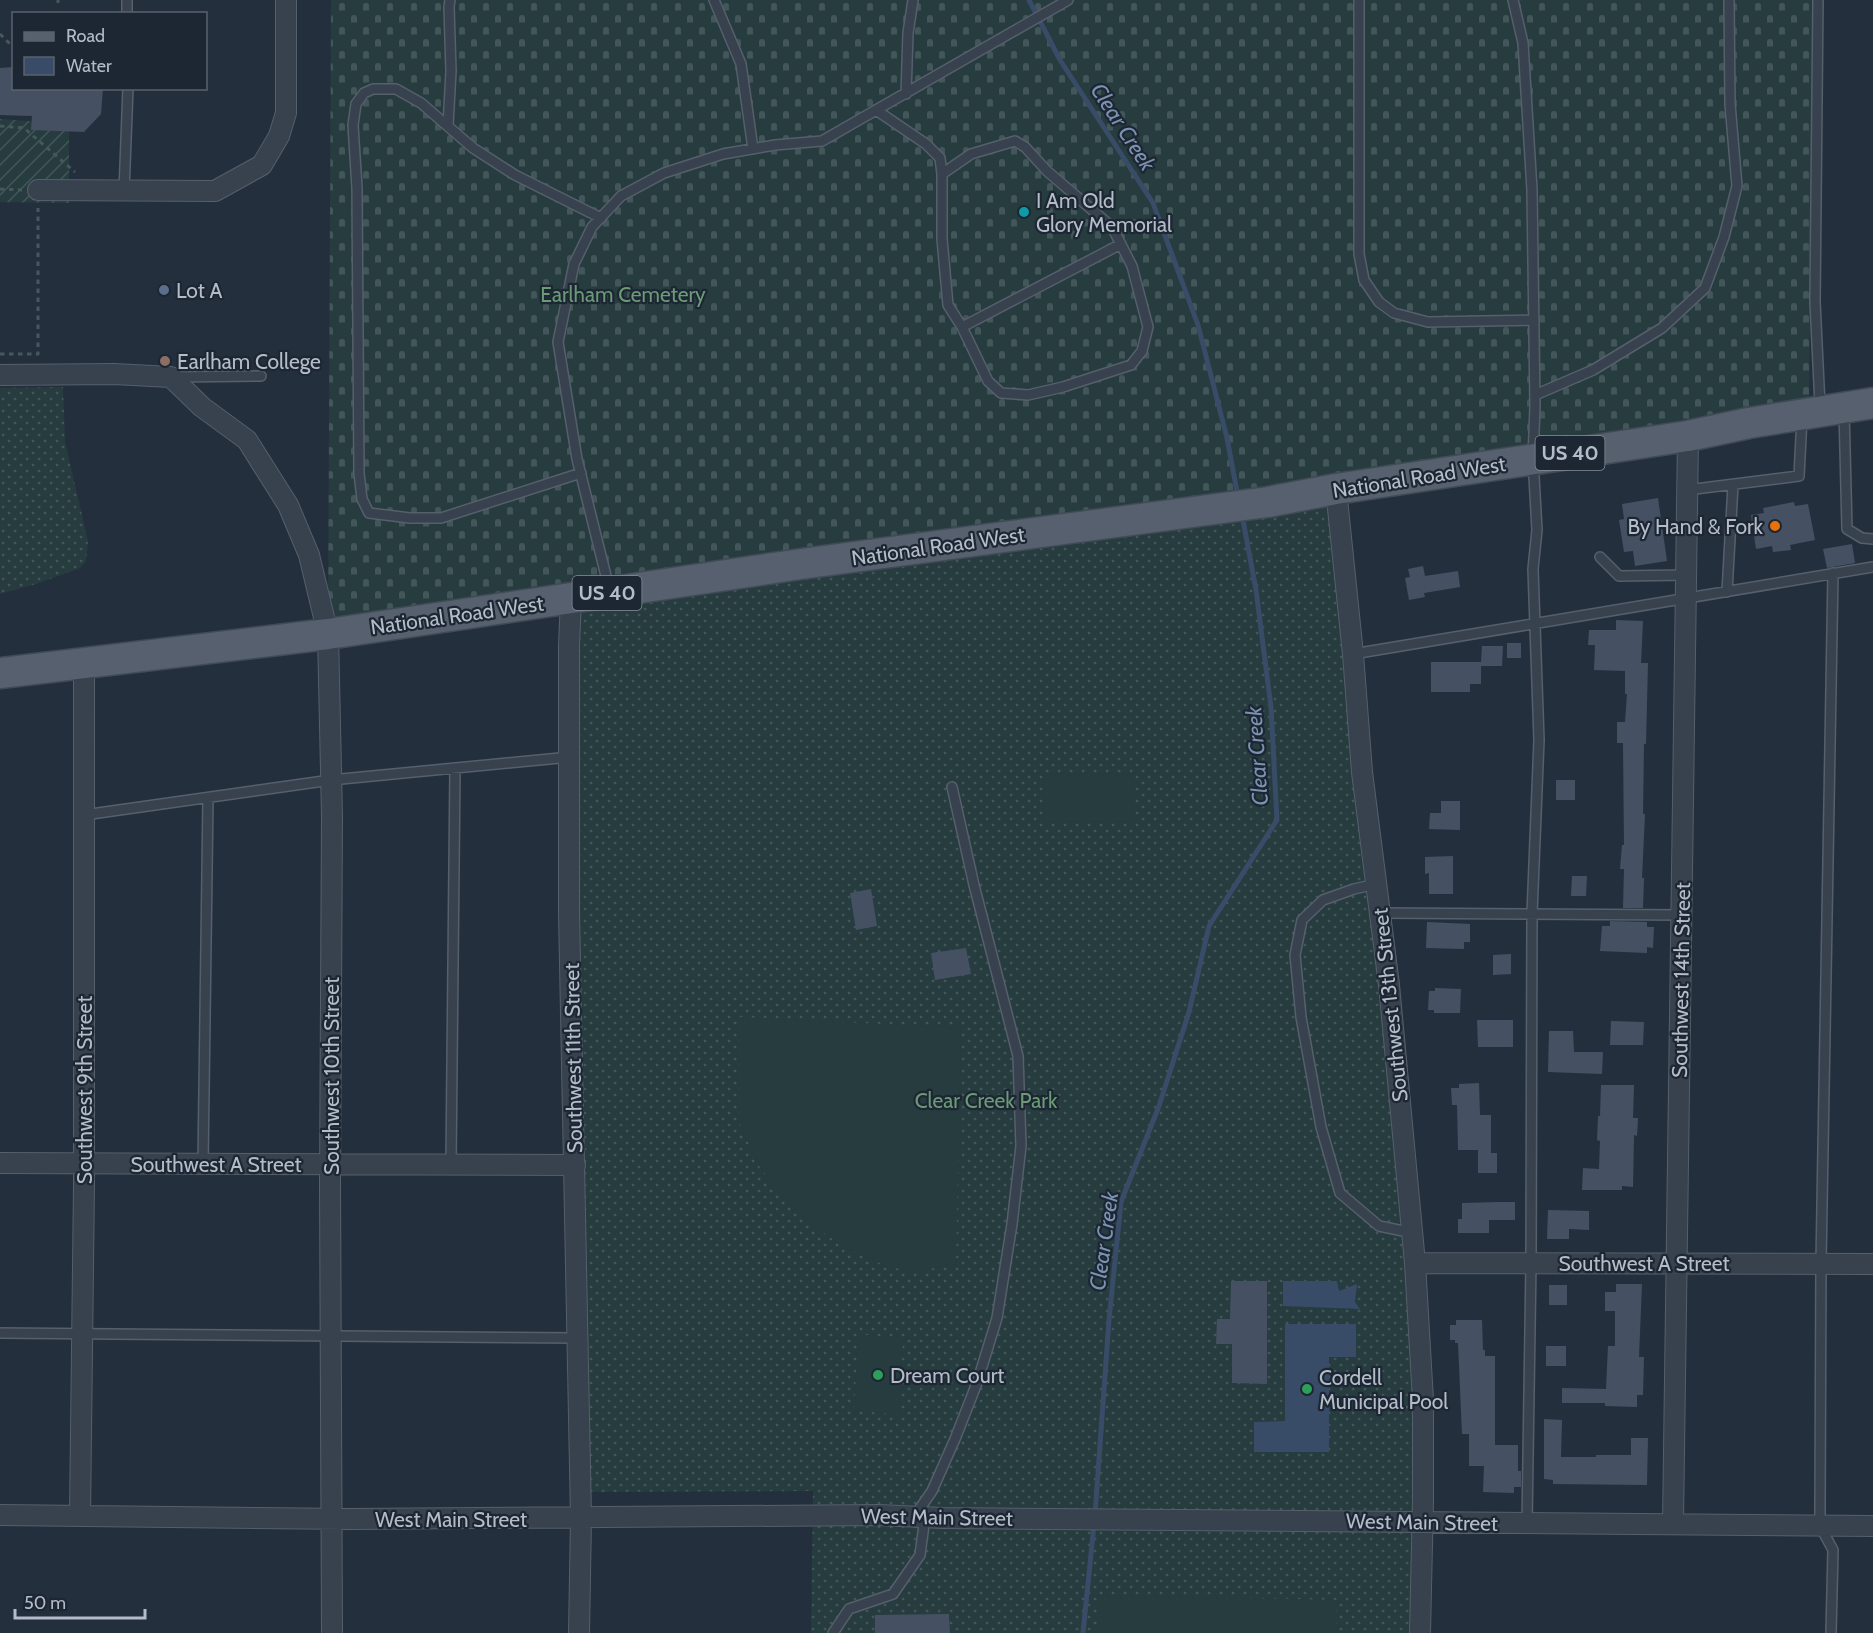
<svg xmlns="http://www.w3.org/2000/svg" width="1873" height="1633" viewBox="0 0 1873 1633" font-family="Cabin,sans-serif">
<style>
.grass{fill:url(#grass-dots)}
.cemetery{fill:url(#cemetery-stones)}
.garden{fill:url(#garden-furrows)}
.pitch{fill:#263c3f}
.water{fill:#394c67}
.lines{fill:none;stroke-linecap:round;stroke-linejoin:round}
.stream{stroke:#394c67;stroke-width:5}
.building{fill:#455162}
.lane-casing{stroke:#565f6c;stroke-width:12}
.street-casing{stroke:#565f6c;stroke-width:22}
.primary-casing{stroke:#414a57;stroke-width:33}
.path{stroke:#44595c;stroke-width:3;stroke-dasharray:4.5 4.5;stroke-linecap:butt}
.lane{stroke:#38414e;stroke-width:9}
.street{stroke:#38414e;stroke-width:20}
.primary{stroke:#56606e;stroke-width:30}
.culture-dot{fill:#0f9aa8;stroke:#1d2633;stroke-width:2}
.service-dot{fill:#5c6f8a;stroke:#1d2633;stroke-width:2}
.education-dot{fill:#8d6e63;stroke:#1d2633;stroke-width:2}
.food-dot{fill:#e8710a;stroke:#1d2633;stroke-width:2}
.leisure-dot{fill:#2e9e5b;stroke:#1d2633;stroke-width:2}
.labels{text-anchor:middle;dominant-baseline:central;stroke-width:4.5;stroke-linejoin:round;paint-order:stroke}
.shield{fill:#1d2633;stroke:#878f9c;stroke-width:1.5}
.shield-label{font-size:20px;font-weight:bold;fill:#b4bcc9}
.poi-label{font-size:21px;fill:#b4bcc9;stroke:#1d2633;text-anchor:start}
.park-label{font-size:21px;fill:#6b9a76;stroke:#1d2633}
.street-label{font-size:21px;fill:#b4bcc9;stroke:#1d2633}
.water-label{font-size:22px;font-style:italic;fill:#7c92b1;stroke:#1d2633}
</style>
<defs>
<pattern id="grass-dots" width="8" height="8" patternUnits="userSpaceOnUse" patternTransform="scale(1.5)"><rect width="8" height="8" fill="#263c3f"/><path d="M2 2h.1M6 6h.1" fill="none" stroke="#435659" stroke-width="1.8" stroke-linecap="round"/></pattern>
<pattern id="cemetery-stones" width="16" height="16" patternUnits="userSpaceOnUse" patternTransform="scale(1.5)"><rect width="16" height="16" fill="#263c3f"/><path d="M2 7V4a2 2 0 0 1 4 0v3zM10 15v-3a2 2 0 0 1 4 0v3z" fill="#435659"/></pattern>
<pattern id="garden-furrows" width="10" height="10" patternUnits="userSpaceOnUse" patternTransform="scale(1.5)"><rect width="10" height="10" fill="#263c3f"/><path d="M-1 1l2-2M0 10L10 0M9 11l2-2" fill="none" stroke="#435659"/></pattern>
</defs>
<rect width="100%" height="100%" fill="#242f3e"/>
<path class="grass" d="M63,387l2,55 23,99 -2,20 -6,7 -44,16 -36,10v-206z
M1336,489l79,774 4,370h-608l2,-142 -232,1 -10,-893z"/>
<path class="cemetery" d="M331,0h1482l-4,414 -1481,220z"/>
<path class="garden" d="M0,119l69,5v79l-69,-1z"/>
<path class="pitch" d="M1134,774v47l-90,1 -1,-47z
M740,1017l221,11 -5,236 -43,8 -27,-6 -42,-19 -37,-26 -47,-53 -20,-44z
M858,1334l45,5 -4,76 -45,-5z
M1099,1595l237,5v33h-238z"/>
<path class="water" d="M1283,1281h54l2,10 18,-7 -2,18 5,7 -77,-3z
M1285,1324h71v33h-27v95h-75v-30l31,-1z"/>
<g class="lines">
<path class="stream" d="M1029,0l31,60 93,143 45,122 29,113 11,59
M1095,1515l14,-195 12,-118 38,-96 30,-94 20,-86 68,-106 -6,-113 -15,-117 -14,-75
M1083,1633l11,-109"/>
</g>
<path class="building" d="M14,67v21h89l-2,26 -17,18 -53,-2 1,-14 -32,-1v-47z
M1658,498l9,63 -32,5 -2,-15 -9,1 -5,-32 5,-1 -2,-15z
M1794,502l1,4 13,-2 7,36 -25,5 1,5 -18,2 -1,-6 -16,3 -5,-34 13,-2 -1,-5z
M1852,544l3,19 -28,5 -4,-19z
M1423,566l2,10 33,-5 2,16 -36,6 1,4 -16,3 -4,-22 5,-1 -2,-8z
M1616,620l27,1 -2,42h7l-2,81h-2l-1,70h2l-3,64h2l-1,30h-20l1,-39h-4l2,-24h2l-1,-102h-6v-21h8l2,-28h-2v-23l-31,-1 1,-25h-7l1,-15h27z
M1507,643h14v15h-14z
M1482,646h21l-1,20h-21v18h-11v8h-39v-30h50z
M1556,780h19v20h-19z
M1441,801h19v29l-31,-1 1,-16h11z
M1453,856v38h-24v-21l-4,1v-17z
M1572,876h15l-1,20h-15z
M871,889l6,37 -21,4 -6,-37z
M1610,921l37,1v5h7l-1,21 -6,-1v6l-47,-2 2,-25h8z
M1427,922l43,2v18h-6v7l-38,-1z
M966,948l5,26 -36,6 -4,-27z
M1511,954v20l-18,1v-20z
M1435,988l26,1 -1,24h-26v-3h-6l1,-19h6z
M1477,1020h36v27h-35z
M1611,1021l33,1 -1,23h-33z
M1549,1031h24l1,21h29l-1,22 -54,-2z
M1479,1083l1,32h11v38h6v20h-19v-23h-20l-1,-45h-5l-1,-17h8v-4z
M1601,1085h33l-1,33h5l-1,18 -3,-1 -1,52 -11,-1v4h-40l1,-22 16,1 1,-28 -3,-1 1,-24h2z
M1498,1202h17v18h-26v13h-31v-14h4v-16z
M1548,1210l41,1v19l-20,-1v10h-22z
M1231,1281h36v103l-35,-1v-39h-16l1,-25h13z
M1616,1284h26l-3,73h5l-1,38h-6v12l-32,-1v-3h-43v-15l44,1 2,-43h7v-35h-10v-19h11z
M1549,1285h18v20h-18z
M1456,1320h26l1,30h2v6h10v89h23v26h3v16h-7v6l-31,-1 1,-26h-15v-32h-7l-4,-91h-3v-3h-5v-15h6z
M1546,1346h20v20h-20z
M1544,1419l18,1 -1,37h35v-2h35v-17h17l-1,47 -94,-1v-4l-9,-1z
M949,1614l1,19h-75v-18z"/>
<g class="lines">
<defs>
<path id="lane" d="M127,0v14
M714,0l27,64 12,85
M1359,0v254l5,26 15,22 15,11 34,9 105,-2
M1513,0l10,43 9,147 3,216 -2,53 4,71 -4,39 6,171 -7,174 -1,349 -4,260
M1818,0l-3,302 5,104
M906,94l2,-61 5,-33
M876,110l50,34 14,14 2,16v65l6,66 14,22 26,54 13,12 27,2 35,-8 68,-22 11,-14 6,-24 -16,-61 -20,-39 -65,-56 -22,-24 -10,-6 -44,13 -29,20
M448,126l3,-55 -2,-64 1,-7
M124,191l4,-103
M962,327l159,-83
M174,377l87,-1
M1535,395l58,-25 69,-42 43,-40 19,-51 13,-51 -7,-82 -1,-104
M1844,410l3,119 15,9 11,1
M581,473l-140,45h-31l-41,-5 -7,-14 -3,-26 -2,-285 -4,-63 3,-21 8,-11 9,-4h23l25,14 52,45 42,27 86,43
M1687,490l112,-14 3,-59
M1600,557l19,19 67,-1
M609,588l-32,-129 -19,-117 16,-78 18,-37 29,-31 43,-23 59,-19 52,-9 47,-4 246,-141
M1727,592l6,-107
M1353,654l520,-87
M84,815l247,-35 239,-23
M1376,884l-22,5 -31,11 -21,20 -7,35 6,62 20,110 19,66 39,33 34,7
M1380,913l301,2
M203,1164l5,-366
M451,1164l4,-396
M0,1333l578,5
M914,1517l18,-26 23,-52 22,-56 20,-65 15,-94 9,-78 -3,-90 -44,-171 -22,-98
M833,1633l16,-24 44,-15 27,-39 5,-38
M1831,1633l2,-83 -13,-24v-22l1,-241 12,-690"/>
<path id="street" d="M38,190l177,1 47,-26 17,-29 7,-23v-113
M0,375l114,-1 57,3 31,30 45,33 41,65 21,50 19,79 4,182 -2,367 2,450
M1336,489l17,165 9,118 27,213 26,278 8,137v100l-3,133
M571,599l-2,46v268l12,605 -2,115
M0,1163l575,2
M1415,1263l458,1
M0,1515l351,4 528,-4 64,3 930,8
M80,1515l4,-332v-519
M1673,1524l15,-1088"/>
<path id="primary" d="M0,673l328,-39 473,-70 467,-62 68,-13 352,-53 61,-13 124,-20"/>
</defs>
<use href="#lane" class="lane-casing"/>
<use href="#street" class="street-casing"/>
<use href="#primary" class="primary-casing"/>
<path class="path" d="M58,0v3
M0,34l14,14
M0,126l24,2 51,44
M0,189l22,1
M0,354h38v-146"/>
<use href="#lane" class="lane"/>
<use href="#street" class="street"/>
<use href="#primary" class="primary"/>
</g>
<circle class="culture-dot" cx="1024" cy="212" r="6"/>
<circle class="service-dot" cx="164" cy="290" r="6"/>
<circle class="education-dot" cx="165" cy="361" r="6"/>
<circle class="food-dot" cx="1775" cy="526" r="6"/>
<g class="leisure-dot">
<circle cx="878" cy="1375" r="6"/>
<circle cx="1307" cy="1389" r="6"/>
</g>
<g class="labels">
<g class="shield">
<rect x="1535.5" y="436" width="69" height="34" rx="4.5"/>
<rect x="572.5" y="576" width="69" height="34" rx="4.5"/>
</g>
<g class="shield-label">
<text x="1570" y="453">US 40</text>
<text x="607" y="593">US 40</text>
</g>
<g class="poi-label">
<text x="1036" y="200">I Am Old<tspan x="1036" dy="24">Glory Memorial</tspan></text>
<text x="176" y="290">Lot A</text>
<text x="177" y="361">Earlham College</text>
<text x="1763" y="526" text-anchor="end">By Hand &amp; Fork</text>
<text x="890" y="1375">Dream Court</text>
<text x="1319" y="1377">Cordell<tspan x="1319" dy="24">Municipal Pool</tspan></text>
</g>
<g class="park-label">
<text x="623" y="294">Earlham Cemetery</text>
<text x="986" y="1100">Clear Creek Park</text>
</g>
<g class="street-label">
<text transform="translate(1419 477) rotate(-9)">National Road West</text>
<text transform="translate(938 546) rotate(-8)">National Road West</text>
<text transform="translate(457 615) rotate(-8)">National Road West</text>
<text transform="translate(1681 980) rotate(-89)">Southwest 14th Street</text>
<text transform="translate(1390 1005) rotate(-96)">Southwest 13th Street</text>
<text transform="translate(573 1058) rotate(-91)">Southwest 11th Street</text>
<text transform="translate(331 1076) rotate(-90)">Southwest 10th Street</text>
<text transform="translate(84 1090) rotate(-90)">Southwest 9th Street</text>
<text x="216" y="1164">Southwest A Street</text>
<text x="1644" y="1263">Southwest A Street</text>
<text transform="translate(937 1517) rotate(1)">West Main Street</text>
<text x="451" y="1519">West Main Street</text>
<text transform="translate(1422 1522) rotate(1)">West Main Street</text>
</g>
<g class="water-label">
<text transform="translate(1123 127) rotate(57)">Clear Creek</text>
<text transform="translate(1257 756) rotate(-94)">Clear Creek</text>
<text transform="translate(1104 1241) rotate(-82)">Clear Creek</text>
</g>
</g>
<rect x="12" y="12" width="195" height="78" fill="#1d2633" stroke="#59626f" stroke-width="1.5"/>
<rect x="24" y="32" width="30" height="9" fill="#56606e" stroke="#59626f" stroke-width="1.5"/>
<text x="66" y="42" font-size="18" fill="#b4bcc9">Road</text>
<rect x="24" y="57" width="30" height="18" fill="#394c67" stroke="#59626f" stroke-width="1.5"/>
<text x="66" y="72" font-size="18" fill="#b4bcc9">Water</text>
<path d="M15 1609v9h130v-9" fill="none" stroke="#b4bcc9" stroke-width="3"/>
<text x="24" y="1609" font-size="18" fill="#b4bcc9" stroke="#1d2633" stroke-width="4.5" paint-order="stroke">50 m</text>
</svg>
